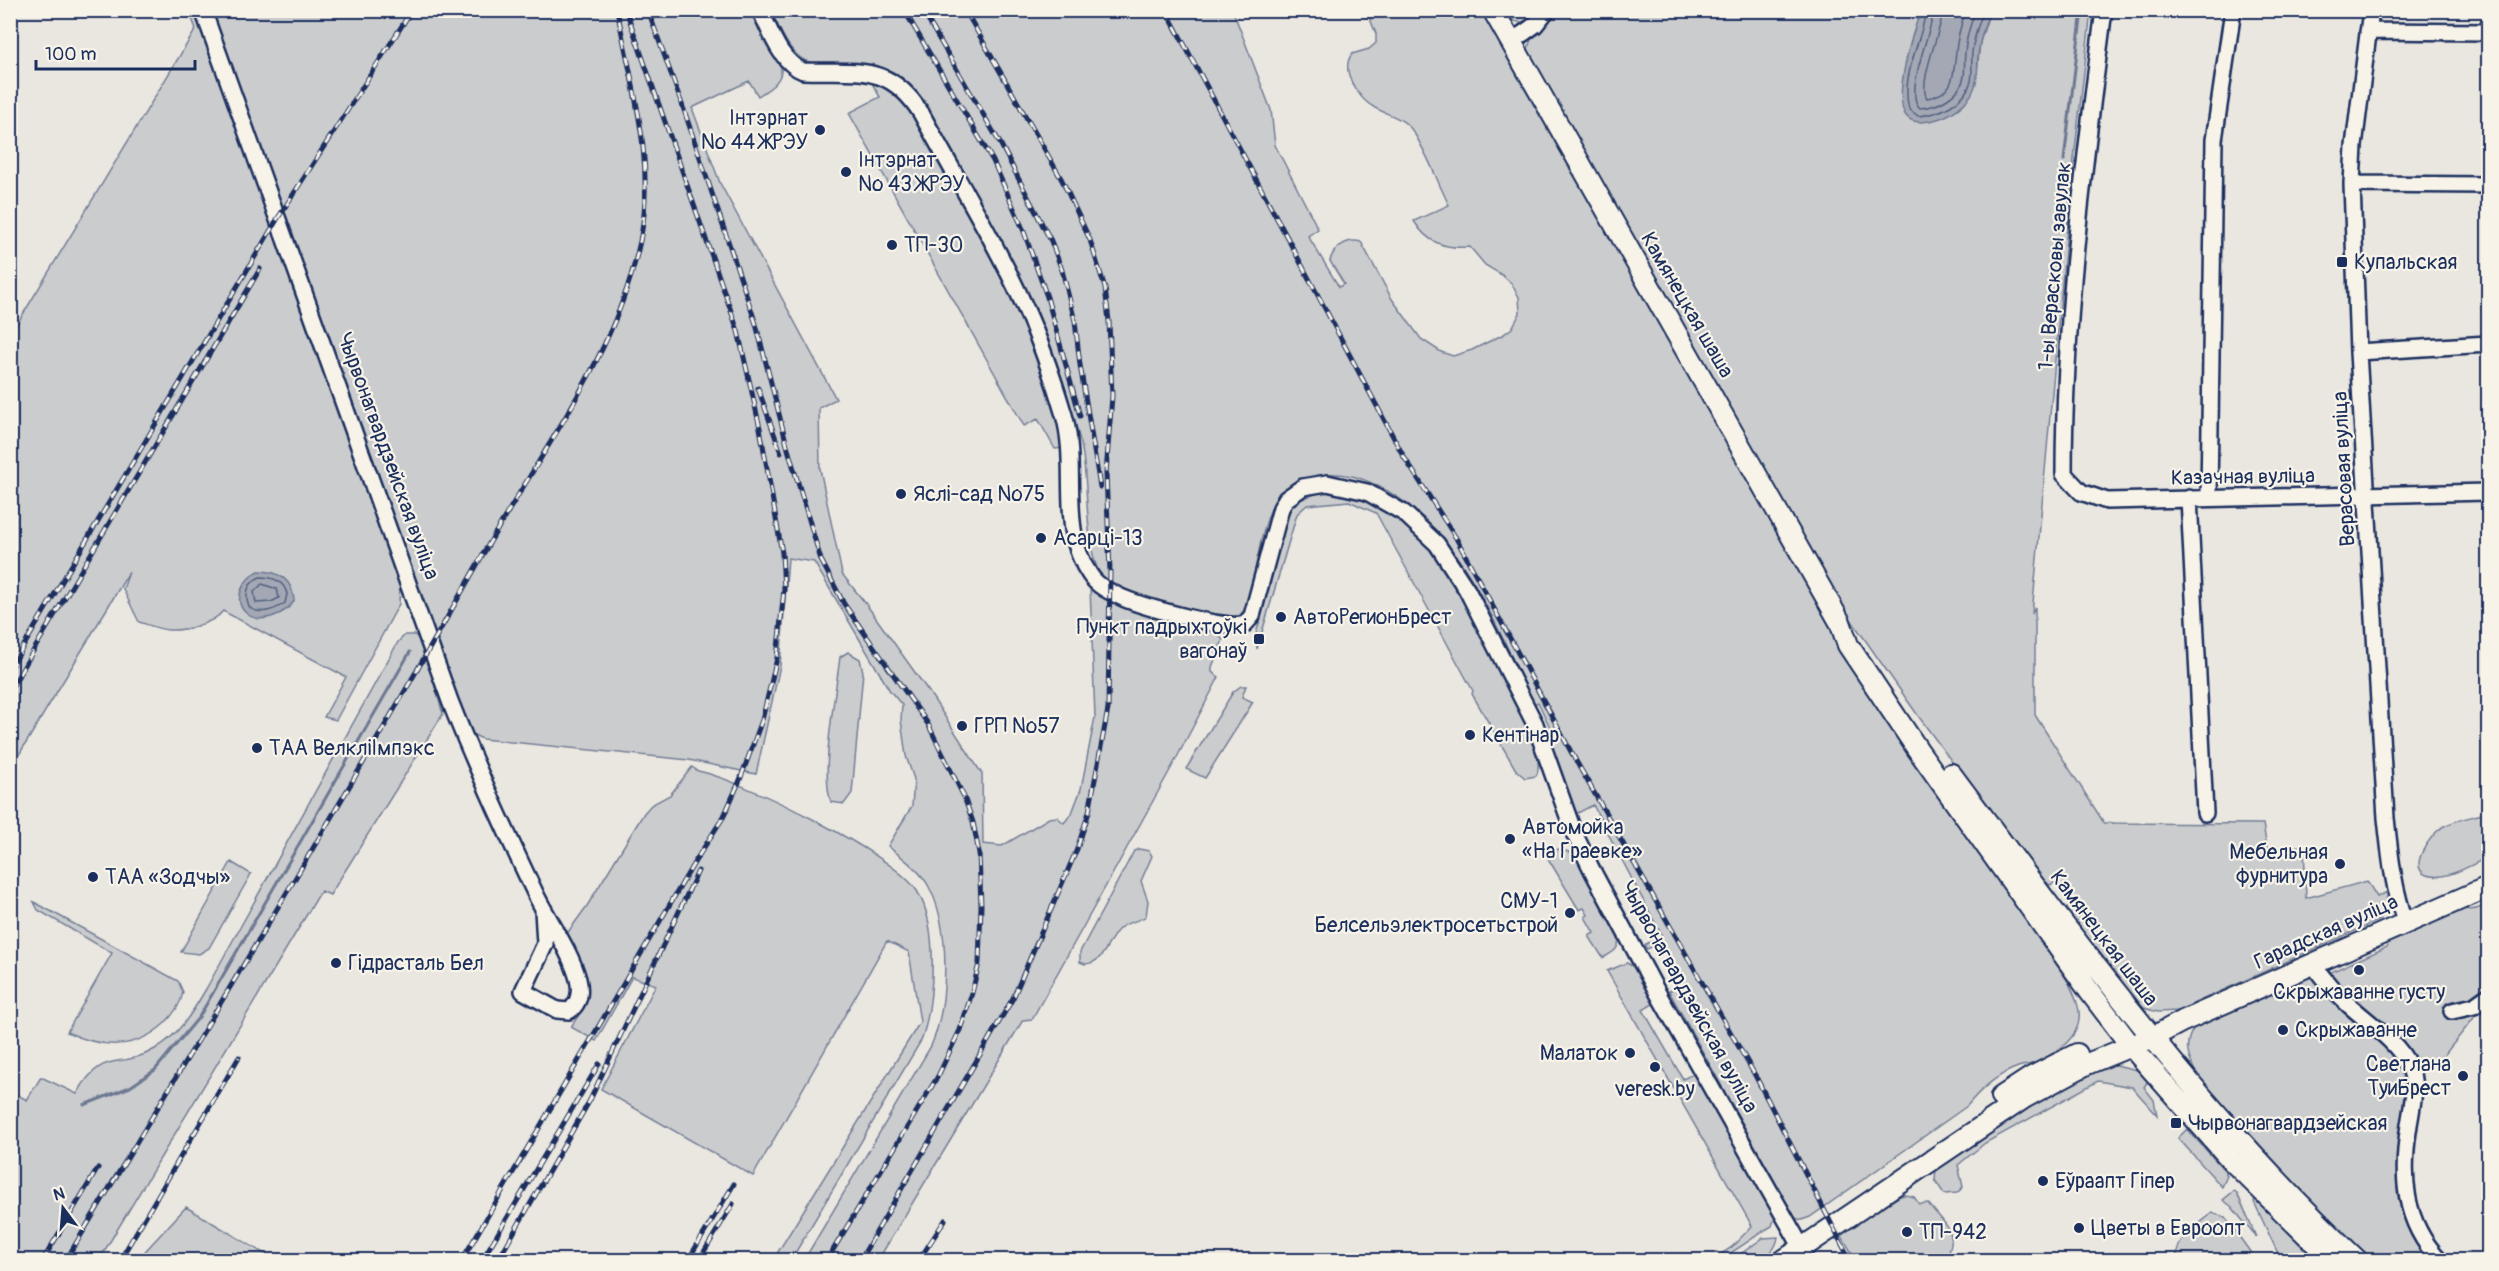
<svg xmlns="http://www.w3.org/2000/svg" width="2499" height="1271" viewBox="0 0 2499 1271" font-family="Pangolin,sans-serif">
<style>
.green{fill:#cbcccd;stroke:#737e96;stroke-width:1.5}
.water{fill:#a3a8b4;stroke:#6d7892;stroke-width:1.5}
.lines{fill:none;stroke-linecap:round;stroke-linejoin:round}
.shore{stroke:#515f80;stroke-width:1.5}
.stream{stroke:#6d7892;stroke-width:3}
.minor-casing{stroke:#1b2f5e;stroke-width:20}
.major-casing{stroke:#1b2f5e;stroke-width:24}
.minor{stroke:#f7f3e8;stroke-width:15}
.major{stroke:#f7f3e8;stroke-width:20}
.rail-casing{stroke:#1b2f5e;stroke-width:5}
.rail{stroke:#f7f3e8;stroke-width:3;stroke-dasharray:9;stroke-linecap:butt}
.poi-dot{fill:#1b2f5e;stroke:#f7f3e8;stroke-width:2}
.labels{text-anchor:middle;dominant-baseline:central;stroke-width:4.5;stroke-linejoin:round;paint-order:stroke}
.poi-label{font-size:21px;fill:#1b2f5e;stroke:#f7f3e8;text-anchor:start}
.street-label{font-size:21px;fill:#1b2f5e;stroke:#f7f3e8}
</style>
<rect width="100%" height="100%" fill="#eae7e0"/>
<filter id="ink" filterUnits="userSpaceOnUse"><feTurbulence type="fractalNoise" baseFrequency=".0167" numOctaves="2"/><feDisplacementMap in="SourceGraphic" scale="12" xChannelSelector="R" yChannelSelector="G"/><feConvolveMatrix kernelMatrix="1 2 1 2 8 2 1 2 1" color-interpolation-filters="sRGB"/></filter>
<g filter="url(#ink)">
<path class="green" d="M189,11h8l203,571 -1,22 -63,116 -12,-3 22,-40 -123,-66c-10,13 -39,20 -55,19 -9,-1 -19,-5 -29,-8l-16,-33 6,-17 -118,196v-434l185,-305z
M213,11h539c7,12 31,48 29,61 -2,12 -14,18 -23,24l-9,-15 -57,27 28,75 116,216 -17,9 1,61 22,105 24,30 63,88 53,82 1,70 19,2 47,-28 8,-1 7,6 8,-10 9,-24 14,-72 -5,-130c29,26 88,34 125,45l8,8 -11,27v5l7,5 -45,86 -142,256 -9,1 -145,240h-74l127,-214c18,-42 20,-120 -3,-161 -9,-16 -26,-27 -40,-39l24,-40 2,-27 -8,-23 -5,-36 1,-15 -12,-14 -76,-129 -26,-4 -8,108 -24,108 -67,-14 -207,-21 -12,-6 -8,-15 -37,-112 -110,-299z
M771,11h462l38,99 4,35 43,84 -10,7 31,51 5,-3 -14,-23c3,-13 17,-23 31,-19l31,57 29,40 20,13 12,4 19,-6 32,-16 8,-6 8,-15 -1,-16 -8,-14 -9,-8 -17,-10 -15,-18c-25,2 -43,-4 -56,-26l35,-16c-12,-24 -21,-50 -35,-72 -10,-16 -24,-17 -39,-25 -16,-9 -36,-37 -23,-54l17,-5 7,-6v-9l-9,-23h114l273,477 82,150 231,342c14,26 20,45 -4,66 -9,7 -17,13 -28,17 -5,2 -12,2 -17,4 -20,7 -38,23 -51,39l-157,111 -8,3 -7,-2 -126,-227 15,-8 -22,-41 -15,7 -3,-4 18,-9 -69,-131 -19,10 -23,-72 5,-3 -18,-38 -4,2c-39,-79 -73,-178 -158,-219 -14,-7 -32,-12 -48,-11 -20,2 -40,8 -52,25 -14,22 -21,74 -27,102l-2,6 -8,9c-17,7 -114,-21 -130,-33 -4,-2 -7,-6 -9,-10 -16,-24 -11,-96 -19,-129 -26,-97 -71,-181 -118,-269 -15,-28 -28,-62 -49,-86 -10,-11 -20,-18 -34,-22 -19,-1 -65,2 -79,-9 -15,-10 -22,-32 -30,-47z
M1504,11h34c-12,13 -23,17 -34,0z
M1555,11h366l-14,49 -5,43 26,18 24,-9 24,-28 4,-42 10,-31h101l-20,173 -39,430 3,-7v108l69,108 159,1 4,24 37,-2 2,52 61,-17 10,16 10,-5 -1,18 -7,10 -202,91 -19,1 -18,-5 -71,-89 -2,-11 4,-3 -15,-22 -6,3 -19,-16 -112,-152 -81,-116 -309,-545c-5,-18 16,-32 26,-45z
M870,80c7,2 16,4 22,8 23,16 39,56 52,80 48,89 100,179 119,280l-8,1 -17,-30 -14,7 -175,-313 31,-16z
M1323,491c31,1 59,13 83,33 14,12 26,26 36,41 22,33 39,70 57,105 12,25 27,49 35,75 3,9 7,23 2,31l-11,2 -9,-8 -44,-76 1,-3 -97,-178 -27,-12 -42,4 -10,9 -40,135 -1,-15 33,-124 10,-10z
M405,635h10l7,8 21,71 -113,181 -9,-4 -222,369h-88l-1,-169 17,9 14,-23 36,17c26,-47 41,-23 78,-45 24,-14 37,-36 51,-60l192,-347z
M848,652l12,7 3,13 -11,121 -8,11 -13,-2c-11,-29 5,-111 9,-145z
M1241,686h5l-4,11 11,5 -48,76 -19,-9 47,-77z
M692,767l6,4c44,9 196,83 219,120 22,34 17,111 5,148l-131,221h-18l147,-238 -11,-70 -22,-11 -134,235 -152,-87 55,-104 -24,-8 -36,64 -25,-14 12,-19 3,-18 -26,-47 27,-37 57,-93 7,-8 19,-10z
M2488,812v45c-15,7 -39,22 -57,19 -28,-4 0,-43 13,-50 13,-7 30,-9 44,-14z
M1139,849l10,2 3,5 -11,25 7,20 -2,15c-8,6 -18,5 -26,12 -13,11 -14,35 -35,36l-5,-2v-10l54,-101z
M1558,849c4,2 11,2 14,4 15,8 37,68 46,85 3,11 -6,15 -15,20l-14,-22 5,-3 -9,-16 3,-2 -4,-7 -5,2 -33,-55z
M231,862l20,12 -42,74 -10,6 -18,-2z
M2488,901v90l-15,28 -31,39 -25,18 -10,10 -3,6c-1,35 -11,89 0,121 6,17 19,32 29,47h-63l-49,-48 -123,-135c-10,-19 -16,-32 -3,-51l127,-58 7,5 58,-26v-8l73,-31c10,3 21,2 28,-7z
M34,902l144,79 5,11c-2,13 -10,23 -19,32 -30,27 -63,24 -97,8l45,-79 -74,-43z
M1627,963l10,6 19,33 -13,8 40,69 12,-6 80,144 -3,9c-16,8 -46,34 -60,34l20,-13 20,-21 -145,-255z
M2112,1064l25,6 11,11 -4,6 10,13 3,15 -25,-28 -34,-6 -113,62 -27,22 5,22 -6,6 -13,1 -9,-14 1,-12c56,-41 108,-83 176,-104z
M2187,1129l38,42 2,5 -5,11 -44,-49z
M2234,1191l3,2 19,44 -25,-31 -8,-6z
M1906,1195l8,2 5,7 9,-1c15,20 30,26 20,52l5,5h-97l-16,-27 60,-37z
M2255,1198l64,62h-38l-27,-58z
M186,1207l89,53h-138z
M2212,1213l13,4 31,43h-79c-4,-20 21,-34 35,-47z
M1778,1237c-4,24 -26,24 -46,23l31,-22z"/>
<path class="water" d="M1921,11h69c-6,14 -10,28 -12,44 -1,14 1,27 -7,40 -8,12 -23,22 -37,25 -9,2 -20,4 -27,-3 -16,-15 6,-87 14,-106z
M259,571c20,0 34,9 35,30 -8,13 -33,24 -47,13 -16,-13 -3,-37 12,-43z"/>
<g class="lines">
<path class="shore" d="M1926,10c-4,32 -26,66 -17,99l9,7c22,-2 47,-13 53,-35 2,-10 0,-20 1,-29 2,-14 6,-28 12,-42
M1934,10c-2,20 -31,85 -14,98 18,-1 40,-12 44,-31 1,-8 0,-16 1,-24 1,-15 5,-29 11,-43
M1943,10c-1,19 -26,74 -16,88 29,-5 26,-23 29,-46 1,-14 5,-28 10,-42
M260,577c12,0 24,4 27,17l-2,9c-10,7 -26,13 -36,4 -5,-13 -1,-25 11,-30z
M262,584l15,5 2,9 -8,4 -15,1 -2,-11z"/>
<path class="stream" d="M2064,160l18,-150
M84,1105l46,-18 25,-17 44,-53 211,-365"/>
<defs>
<path id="minor" d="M203,10l247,691c26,67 56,131 87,196 13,26 33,53 41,82 3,12 2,24 -9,32l-12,-1 -34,-19 22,-47 -2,-34
M760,10c11,22 20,52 43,61 53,2 86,-9 118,42 34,63 73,126 103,192 16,35 29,73 40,110 15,51 -6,114 26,160 7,11 20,17 33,23 19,8 105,33 122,26l7,-8 29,-108 5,-9 17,-12 24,-4 40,9 37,21 33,31 30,46 68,134 39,109 18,37 69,129 141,249
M2104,10c-20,154 -40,309 -40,464l17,18 26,9 381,-9
M2371,10l-17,136 -2,38 6,168 28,466c4,36 7,71 20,105
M2368,31l120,1
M1511,42l24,-17 12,-15
M2352,184l136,1
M2358,352l130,-8
M2209,497l5,-357 19,-130
M2189,498l16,315
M2313,964c10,15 22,29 36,41 20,18 49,37 60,61 9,19 3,39 0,59 -8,50 -6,97 31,135
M2452,1011l22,-5 14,-10"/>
<path id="major" d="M1493,10l347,612 8,23 70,105 172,242 41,54 101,115 100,99
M1951,774c127,170 251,341 406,486
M2001,1097l29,-19 47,-24
M1784,1260l240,-162 63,-34 64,-26 32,-17 305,-134"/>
</defs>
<use href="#minor" class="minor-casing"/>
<use href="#major" class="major-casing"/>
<use href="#minor" class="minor"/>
<use href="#major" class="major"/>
<defs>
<path id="rail" d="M648,10l36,100 72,214 32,125 33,111 23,44 84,120 36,73 9,25 6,31 2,53 -2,57 -7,30 -12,37 -22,46 -111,184
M904,10l89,151 30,68 24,68 33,119
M922,10l78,133 51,98 11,29 13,51 5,44 20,122
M1166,10l238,447 52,81 120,223 180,316 94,183
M758,388l23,65
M10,669l268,-451 134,-208
M10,690l250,-421
M43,1260l55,-92
M66,1260c142,-236 285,-471 420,-711 57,-100 130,-194 154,-308 16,-77 -8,-156 -23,-231
M120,1260l119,-203
M462,1260l232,-397 30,-47 16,-36 22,-60 15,-62 7,-69 -2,-36 -22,-125 -22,-97 -112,-321
M482,1260l117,-196
M498,1260l92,-160 108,-229
M688,1260l46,-76
M699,1260l34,-56
M860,1260l153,-262 64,-149 12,-37 19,-103 2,-137 -4,-99 6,-77 -3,-75 -4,-33 -15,-48 -28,-60 -97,-170
M919,1260l26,-40"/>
</defs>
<use href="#rail" class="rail-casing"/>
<use href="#rail" class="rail"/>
</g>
</g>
<g class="poi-dot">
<circle cx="820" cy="130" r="6"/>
<circle cx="846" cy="172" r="6"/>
<circle cx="892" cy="245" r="6"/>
<rect x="2336" y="256" width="12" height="12" rx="3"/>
<circle cx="901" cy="494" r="6"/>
<circle cx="1041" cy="538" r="6"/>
<circle cx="1281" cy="617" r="6"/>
<rect x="1253" y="633" width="12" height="12" rx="3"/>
<circle cx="962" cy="726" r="6"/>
<circle cx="1470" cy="735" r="6"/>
<circle cx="257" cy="748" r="6"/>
<circle cx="1510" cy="839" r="6"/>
<circle cx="2340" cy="864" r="6"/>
<circle cx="93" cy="877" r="6"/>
<circle cx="1570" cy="913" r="6"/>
<circle cx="336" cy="963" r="6"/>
<circle cx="2359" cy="970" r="6"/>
<circle cx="2283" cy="1030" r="6"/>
<circle cx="1630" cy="1053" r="6"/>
<circle cx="1655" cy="1067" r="6"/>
<circle cx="2463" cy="1076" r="6"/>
<rect x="2170" y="1117" width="12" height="12" rx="3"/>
<circle cx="2043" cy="1181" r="6"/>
<circle cx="2079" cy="1228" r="6"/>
<circle cx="1907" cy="1232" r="6"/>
</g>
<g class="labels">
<g class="poi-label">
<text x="808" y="118" text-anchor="end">Інтэрнат<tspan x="808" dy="24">№ 44 ЖРЭУ</tspan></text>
<text x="858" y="160">Інтэрнат<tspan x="858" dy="24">№ 43 ЖРЭУ</tspan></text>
<text x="904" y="245">ТП-30</text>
<text x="2354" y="262">Купальская</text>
<text x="913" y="494">Яслі-сад №75</text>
<text x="1053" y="538">Асарці-13</text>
<text x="1293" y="617">АвтоРегионБрест</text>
<text x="1247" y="627" text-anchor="end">Пункт падрыхтоўкі<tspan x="1247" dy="24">вагонаў</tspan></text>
<text x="974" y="726">ГРП №57</text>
<text x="1482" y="735">Кентінар</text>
<text x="269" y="748">ТАА ВелкліІмпэкс</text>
<text x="1522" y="827">Автомойка<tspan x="1522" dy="24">«На Граевке»</tspan></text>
<text x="2328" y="852" text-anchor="end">Мебельная<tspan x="2328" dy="24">фурнитура</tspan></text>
<text x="105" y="877">ТАА «Зодчы»</text>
<text x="1558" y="901" text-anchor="end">СМУ-1<tspan x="1558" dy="24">Белсельэлектросетьстрой</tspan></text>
<text x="348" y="963">Гідрасталь Бел</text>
<text x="2359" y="992" text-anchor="middle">Скрыжаванне густу</text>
<text x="2295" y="1030">Скрыжаванне</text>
<text x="1618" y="1053" text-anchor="end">Малаток</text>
<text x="2451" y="1064" text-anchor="end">Светлана<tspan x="2451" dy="24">ТуиБрест</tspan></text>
<text x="1655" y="1089" text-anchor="middle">veresk.by</text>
<text x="2188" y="1123">Чырвонагвардзейская</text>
<text x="2055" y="1181">Еўраапт Гіпер</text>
<text x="2091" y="1228">Цветы в Евроопт</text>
<text x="1919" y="1232">ТП-942</text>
</g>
<g class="street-label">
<text transform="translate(2055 266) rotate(-85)">1-ы Верасковы завулак</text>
<text transform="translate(1687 305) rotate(60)">Камянецкая шаша</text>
<text transform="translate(388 456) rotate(70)">Чырвонагвардзейская вуліца</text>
<text transform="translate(2344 469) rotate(-93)">Верасовая вуліца</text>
<text transform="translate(2243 477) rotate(-1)">Казачная вуліца</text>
<text transform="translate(2326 932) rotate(-24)">Гарадская вуліца</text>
<text transform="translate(2104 938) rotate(53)">Камянецкая шаша</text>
<text transform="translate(1689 997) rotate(61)">Чырвонагвардзейская вуліца</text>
</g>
</g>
<rect width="2499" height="1271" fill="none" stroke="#f7f3e8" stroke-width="36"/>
<rect x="18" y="18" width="2463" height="1235" fill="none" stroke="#1b2f5e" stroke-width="2" filter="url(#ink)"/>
<g transform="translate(63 1208) rotate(344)" stroke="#f7f3e8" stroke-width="4.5" paint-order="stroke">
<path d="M0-4.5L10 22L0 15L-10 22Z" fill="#1b2f5e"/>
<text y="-9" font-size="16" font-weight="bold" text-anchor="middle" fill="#1b2f5e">N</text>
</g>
<path d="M36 60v9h159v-9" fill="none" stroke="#1b2f5e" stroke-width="3"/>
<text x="45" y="60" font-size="18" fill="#1b2f5e" stroke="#f7f3e8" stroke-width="4.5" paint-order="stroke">100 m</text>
</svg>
